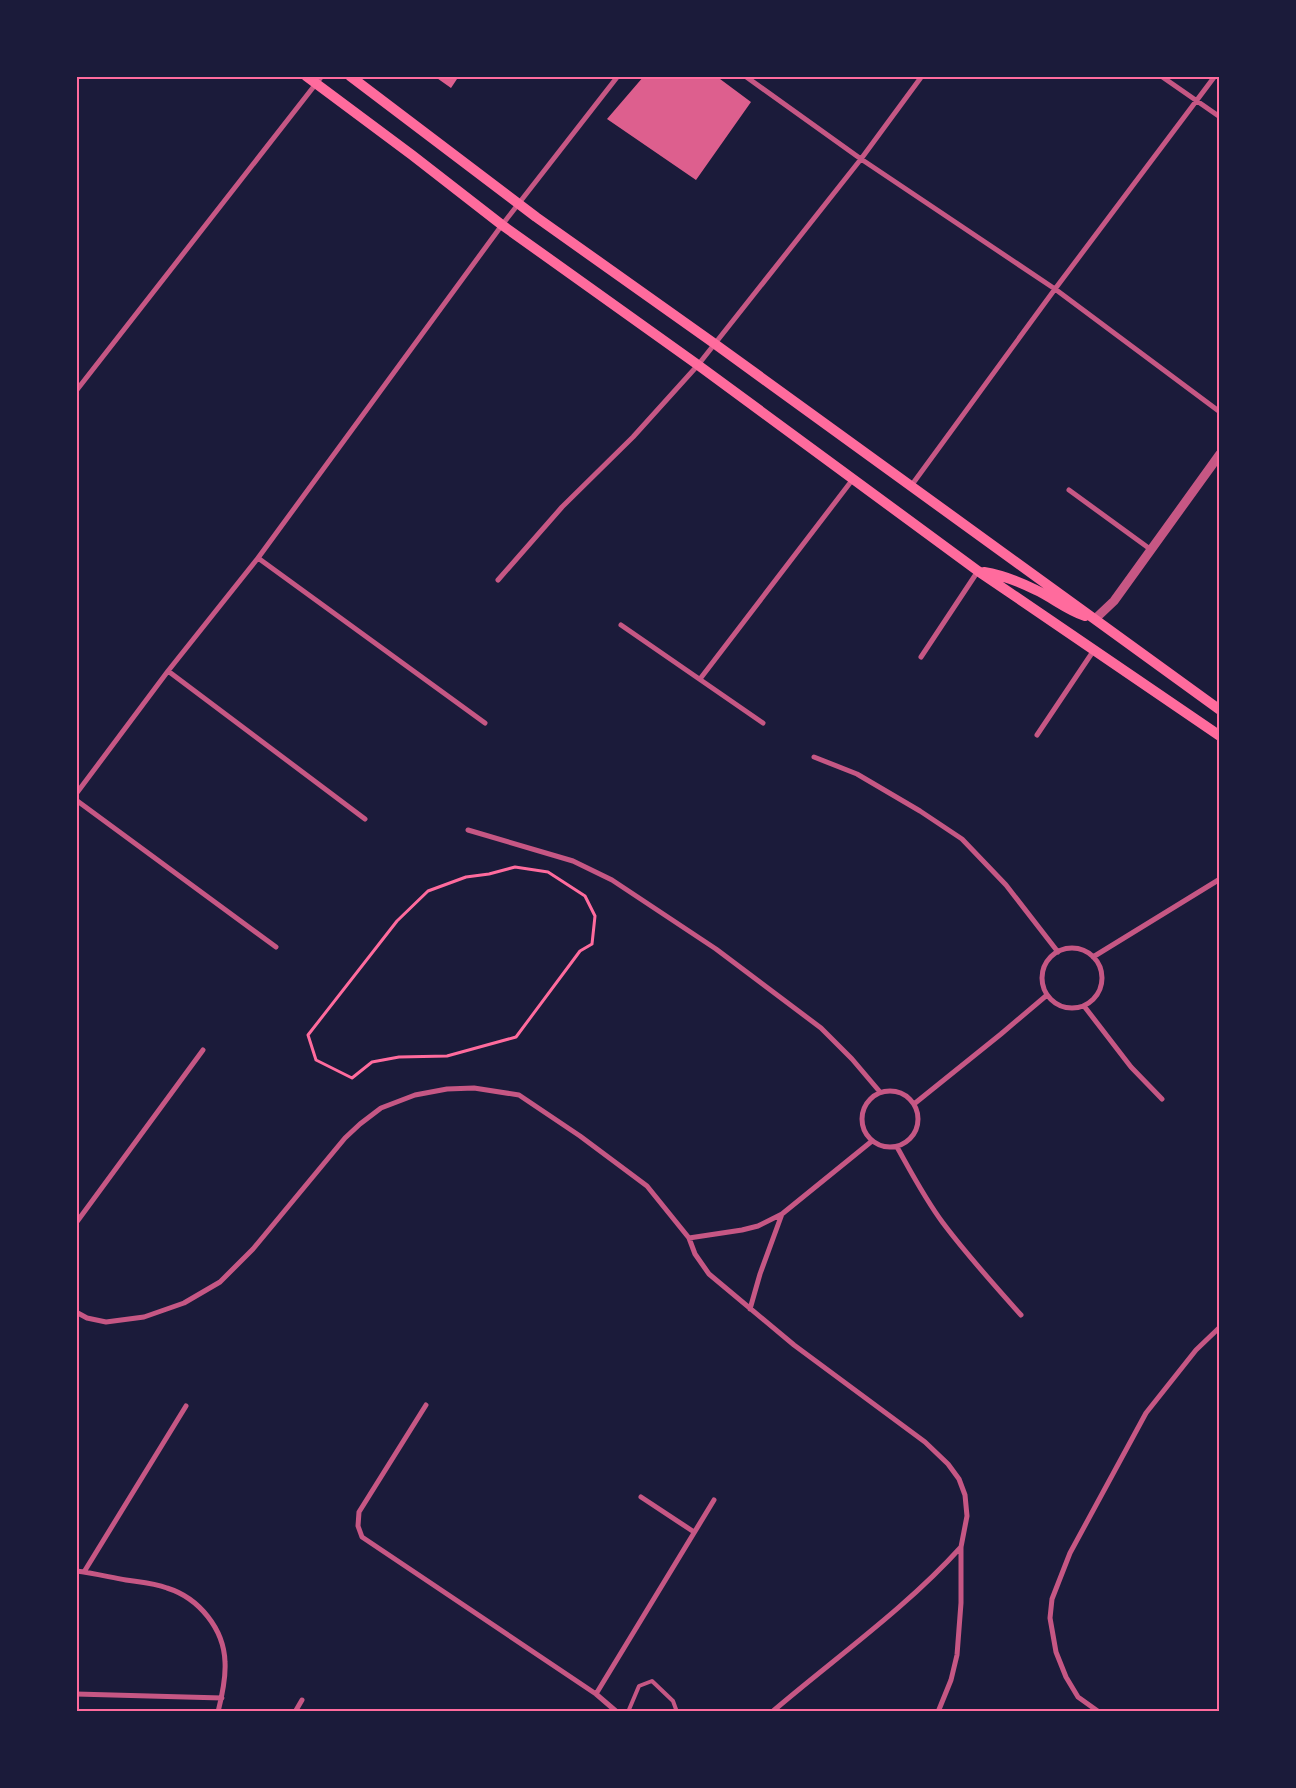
<svg xmlns="http://www.w3.org/2000/svg" width="1296" height="1788" viewBox="0 0 1296 1788" font-family="Arial,sans-serif">
<style>
.building{fill:#dd5f8e}
.lines{fill:none;stroke-linecap:round;stroke-linejoin:round}
.path{stroke:#ff6b9d;stroke-width:3}
.service{stroke:#c65784;stroke-width:4}
.minor{stroke:#c65784;stroke-width:5}
.tertiary{stroke:#c65784;stroke-width:9}
.secondary{stroke:#ff6b9d;stroke-width:10}
.neatline{fill:none;stroke:#ff6b9d;stroke-width:2}
</style>
<rect width="100%" height="100%" fill="#1b1b3a"/>
<path class="building" d="M434,76h25l-8,12z
M644,76h72l35,26 -55,78 -89,-61z"/>
<g class="lines">
<path class="path" d="M515,867l33,5 37,24 10,20 -3,28 -12,7 -64,86 -69,19 -48,1 -27,5 -20,16 -36,-18 -8,-25 89,-114 31,-30 38,-14 23,-3z"/>
<path class="service" d="M628,1712l11,-26 13,-5 21,20 4,11"/>
<path class="minor" d="M745,76l116,83 194,130 165,123
M1161,76l59,41
M76,391l246,-315
M911,486l144,-197 160,-213
M1069,490l81,59
M258,558l227,165
M498,580l64,-73 71,-70 65,-72 163,-206 61,-83
M621,625l142,98
M921,657l57,-86
M168,671l197,148
M700,679l153,-200
M1037,735l57,-85
M814,757l43,17 63,37 42,28 44,46 52,67
M76,794l92,-123 90,-113 244,-333 116,-149
M76,800l200,147
M468,830l105,31 39,19 104,69 105,79 31,31 28,33
M1042 978a30 30 0 1 1 60 0a30 30 0 1 1-60 0Z
M1093,957l127,-78
M1084,1006l47,61 31,32
M862 1119a28 28 0 1 1 56 0a28 28 0 1 1-56 0Z
M914,1104l87,-70 46,-39
M897,1147c14,25 28,52 46,76 24,32 51,62 78,92
M76,1223l127,-173
M689,1238l53,-8 16,-4 24,-12 90,-73
M750,1309l10,-35 22,-60
M76,1312l11,6 19,4 38,-5 40,-14 36,-21 33,-33 92,-111 15,-14 21,-16 34,-13 32,-6 27,-1 45,7 61,41 67,50 42,52 6,16 14,20 85,71 131,97 23,22 11,15 6,16 2,21 -6,31v56l-4,52 -6,25 -13,32
M426,1405l-67,107 -1,14 4,11 234,157 21,18
M641,1497l53,35
M76,1571c17,2 33,6 50,9 13,2 28,3 41,8 32,10 57,41 58,74 1,16 -3,34 -7,50
M84,1572l102,-166
M76,1694l146,4
M596,1694l118,-194
M295,1712l7,-12
M772,1712c63,-54 133,-103 189,-165
M1099,1712l-21,-15 -12,-20 -10,-25 -6,-34 2,-19 18,-46 76,-140 50,-63 24,-23"/>
<path class="tertiary" d="M1095,619l19,-18 106,-147"/>
<path class="secondary" d="M306,76l106,79 90,70 196,140 280,206 242,165
M350,76l186,141 179,127 505,366
M984,572c18,3 36,10 52,18 17,8 31,20 49,26"/>
</g>
<rect width="1296" height="1788" fill="none" stroke="#1b1b3a" stroke-width="155"/>
<rect x="78" y="78" width="1140" height="1632" class="neatline"/>
</svg>
